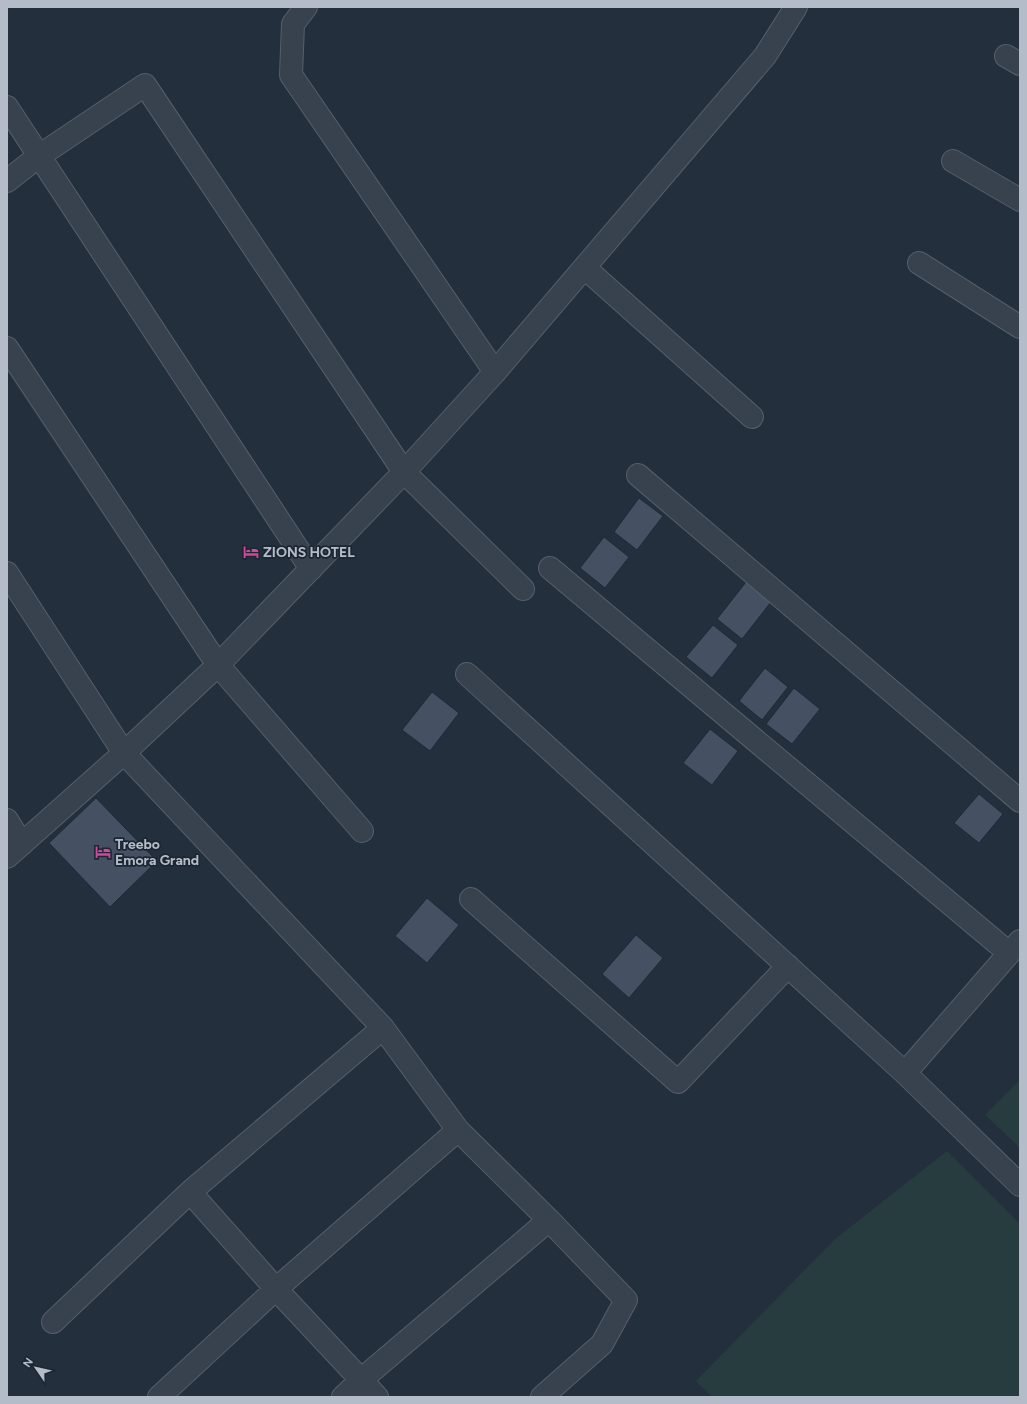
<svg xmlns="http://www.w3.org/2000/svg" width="1027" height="1404" viewBox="0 0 1027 1404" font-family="Figtree,sans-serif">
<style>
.grass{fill:#263c3f}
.building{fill:#455162;stroke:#1f2835}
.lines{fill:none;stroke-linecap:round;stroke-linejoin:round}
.minor-casing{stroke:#565f6c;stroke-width:24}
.minor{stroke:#38414e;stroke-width:22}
.labels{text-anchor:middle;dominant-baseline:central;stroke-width:3.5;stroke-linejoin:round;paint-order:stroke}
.poi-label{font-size:14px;font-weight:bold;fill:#b4bcc9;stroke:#1d2633;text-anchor:start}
</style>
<rect width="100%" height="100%" fill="#242f3e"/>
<path class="grass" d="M1020,1080v68l-35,-33z
M947,1151l73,73v173h-308l-16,-16 139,-142z"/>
<path class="building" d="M639,498l24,18 -26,34 -23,-18z
M604,537l25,20 -24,31 -25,-20z
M746,582l25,20 -29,37 -25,-20z
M713,625l25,20 -26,33 -26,-21z
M765,668l23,19 -26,33 -23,-19z
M794,688l26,21 -28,35 -26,-20z
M432,692l27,21 -29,38 -28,-21z
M710,729l28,22 -26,34 -29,-22z
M979,794l24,20 -24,29 -25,-20z
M96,798l61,63 -47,46 -61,-64z
M427,898l32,27 -32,38 -32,-27z
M636,935l27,23 -34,40 -27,-24z"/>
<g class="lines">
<defs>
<path id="minor" d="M306,7l-13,17 -2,51 204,297
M1006,56l14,8
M7,107l304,462
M953,161l67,39
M7,181l32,-25 106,-71 259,387 119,117
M919,263l101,64
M585,268l167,149
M7,348l211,317 144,166
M638,475l382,326
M550,568l459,385
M7,573l117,180 259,275 75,102 91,90 77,80 -24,44 -60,53
M467,674l438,399 115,112
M7,820l15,24
M7,857l117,-104 94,-88 186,-193 91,-100 270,-316 31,-49
M471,899l207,183 110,-116
M905,1073l115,-132
M190,1192l86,97 101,108
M53,1322l137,-130 193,-164
M159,1397l117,-108 182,-159
M343,1397l18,-17 188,-160"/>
</defs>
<use href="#minor" class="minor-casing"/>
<use href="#minor" class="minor"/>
</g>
<defs>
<symbol id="hotel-bare" viewBox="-9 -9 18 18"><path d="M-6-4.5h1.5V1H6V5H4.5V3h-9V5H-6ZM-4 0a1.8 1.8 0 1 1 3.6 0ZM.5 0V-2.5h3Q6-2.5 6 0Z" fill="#d1479c" stroke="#1d2633" stroke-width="2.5" paint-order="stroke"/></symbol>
</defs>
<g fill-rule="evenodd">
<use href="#hotel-bare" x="240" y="541" width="22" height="22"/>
<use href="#hotel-bare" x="92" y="841" width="22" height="22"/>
</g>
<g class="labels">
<g class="poi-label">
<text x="263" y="552">ZIONS HOTEL</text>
<text x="115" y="844">Treebo<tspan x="115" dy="16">Emora Grand</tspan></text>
</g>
</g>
<rect width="1027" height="1404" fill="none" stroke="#b4bcc9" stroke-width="16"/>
<g transform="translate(36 1368) rotate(304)" stroke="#1d2633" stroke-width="3" paint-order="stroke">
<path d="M0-3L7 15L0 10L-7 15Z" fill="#b4bcc9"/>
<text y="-6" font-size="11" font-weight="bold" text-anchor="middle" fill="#b4bcc9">N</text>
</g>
</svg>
